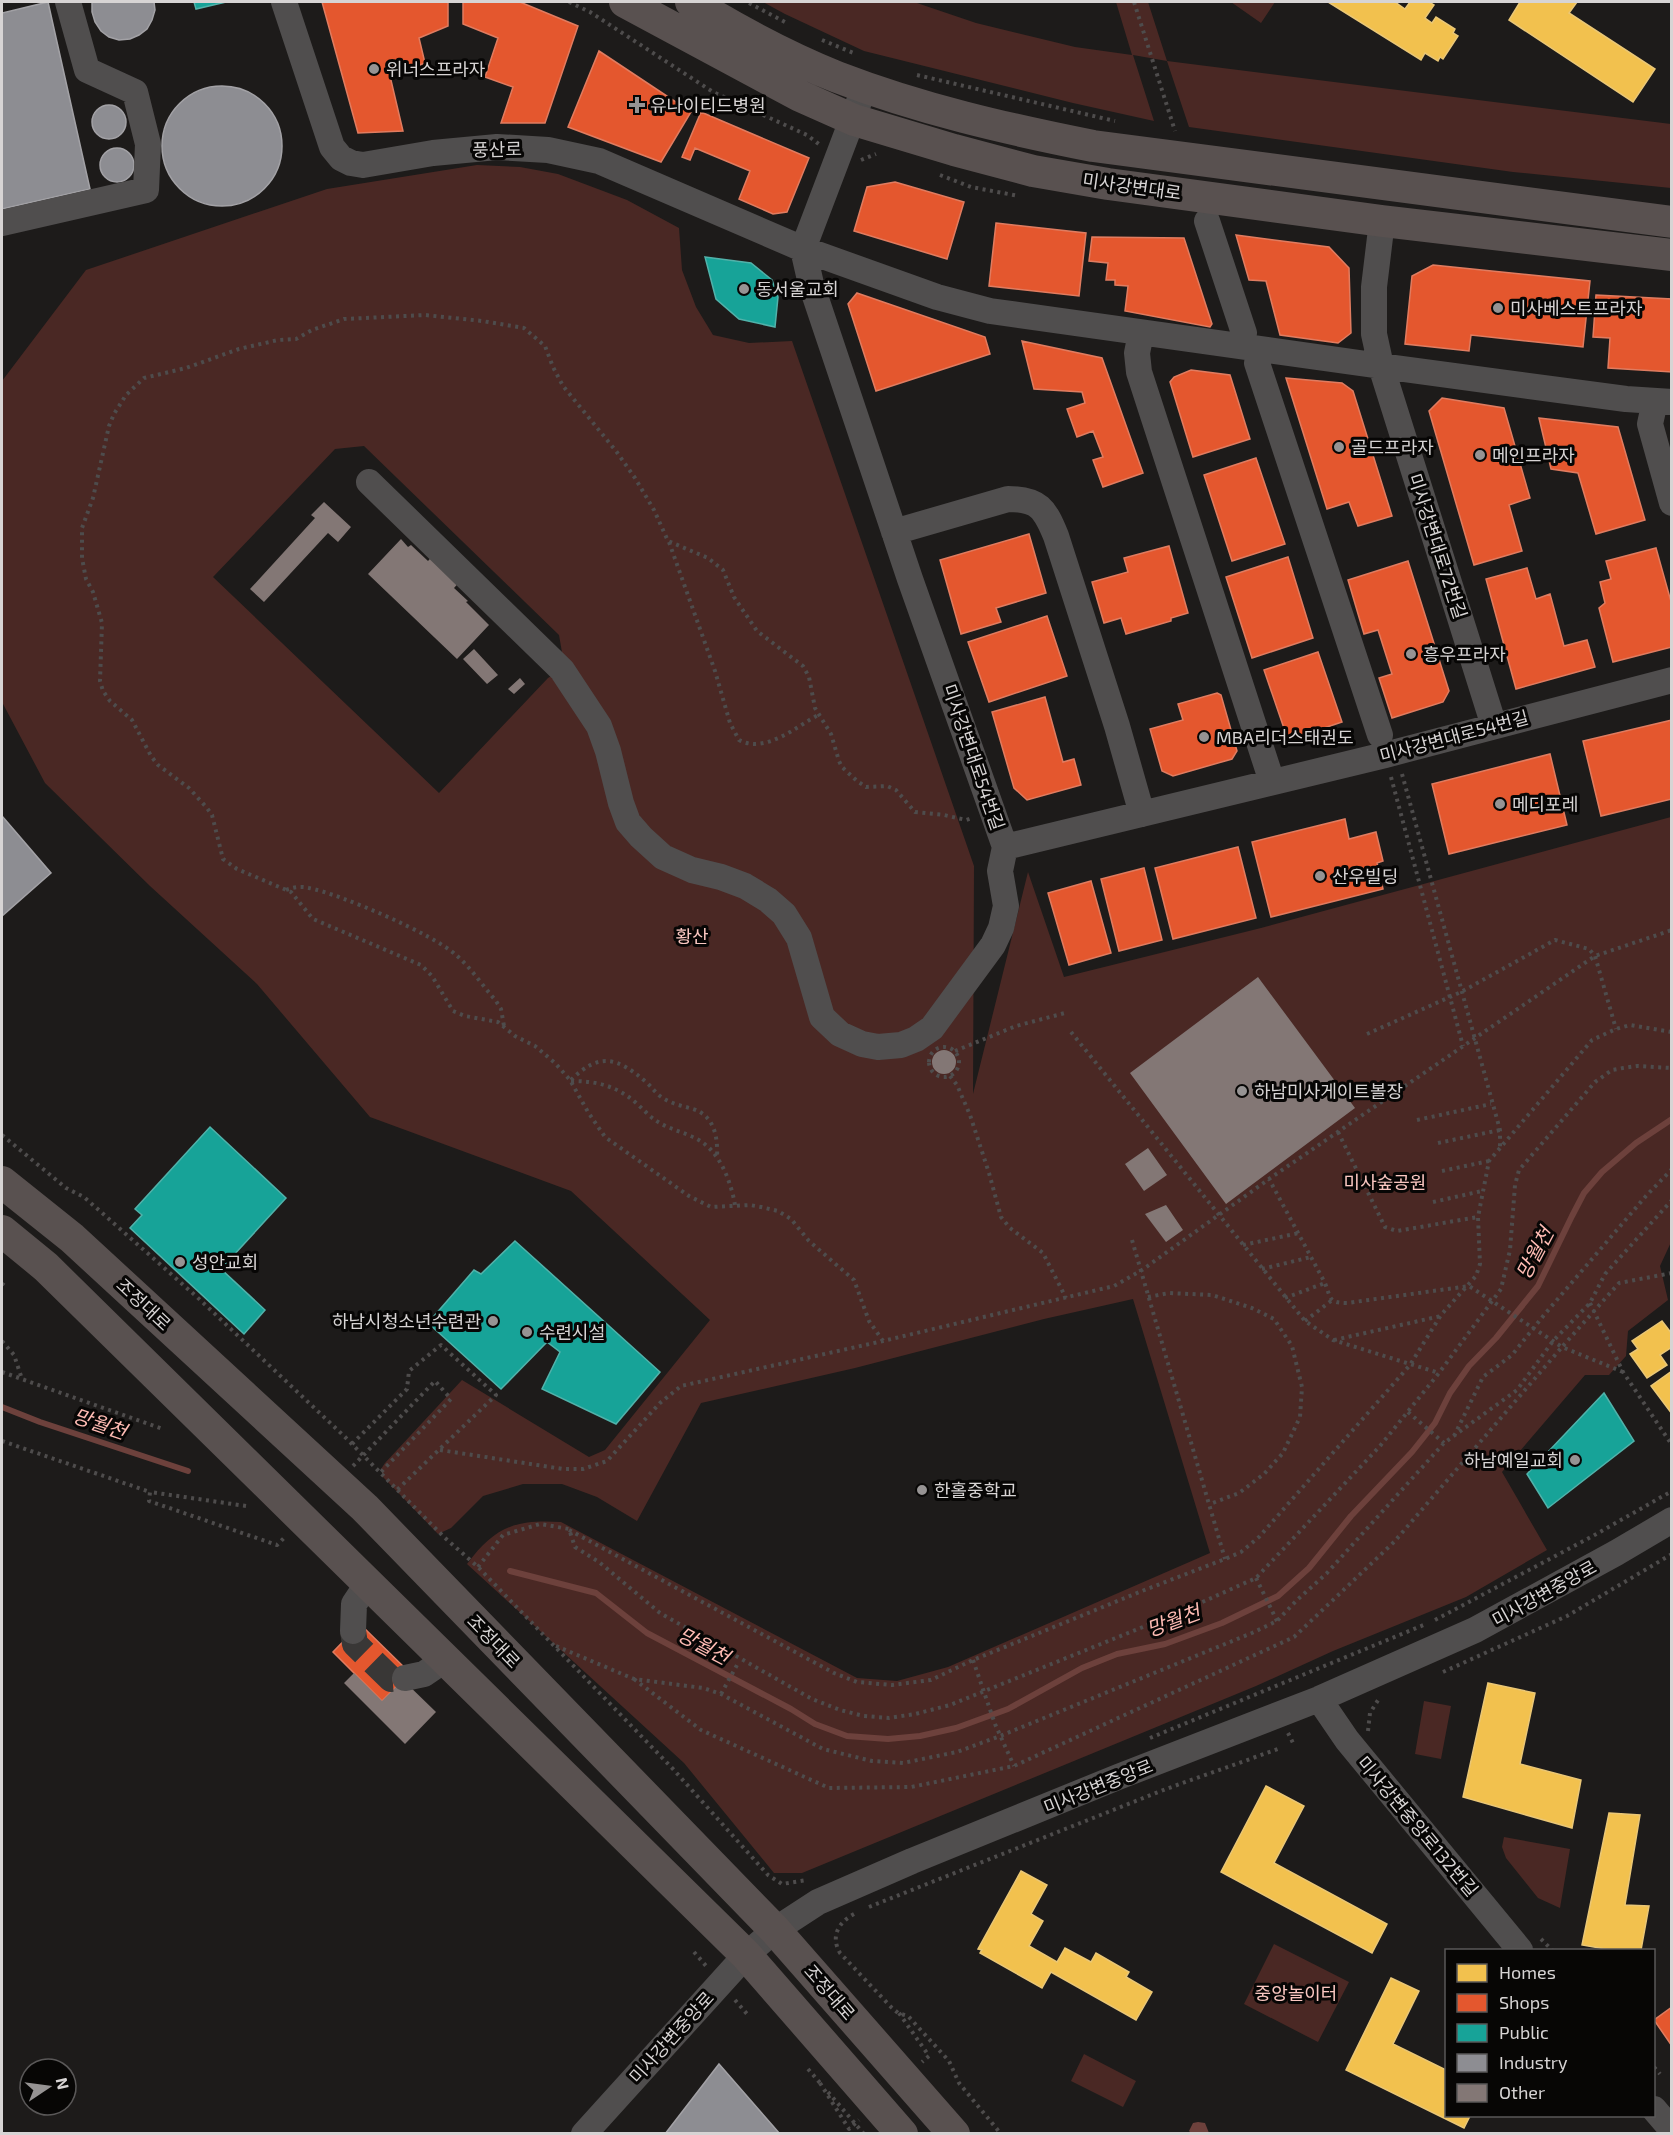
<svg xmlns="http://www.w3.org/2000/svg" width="1673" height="2135" viewBox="0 0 1673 2135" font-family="'Exo 2','Noto Sans KR',sans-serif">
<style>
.green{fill:#4a2824;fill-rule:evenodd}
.water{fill:#6d413c}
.homes{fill:#f2c14e;stroke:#eac776;stroke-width:1.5}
.shops{fill:#e4572e;stroke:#e07c60;stroke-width:1.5}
.public{fill:#17a398;stroke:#51b2aa;stroke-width:1.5}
.industry{fill:#8d8d92;stroke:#a3a2a6;stroke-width:1.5}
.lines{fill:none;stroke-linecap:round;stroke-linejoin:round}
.stream{stroke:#6d413c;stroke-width:6}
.building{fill:#837775}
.minor-tunnel{stroke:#393736;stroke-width:26;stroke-dasharray:26 13;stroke-linecap:butt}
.path{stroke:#4e4c4c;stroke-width:4;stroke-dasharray:3 4.5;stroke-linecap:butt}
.minor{stroke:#504e4e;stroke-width:26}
.major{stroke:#595150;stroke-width:32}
.poi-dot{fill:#969393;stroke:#070605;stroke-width:2}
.labels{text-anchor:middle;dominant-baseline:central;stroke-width:6;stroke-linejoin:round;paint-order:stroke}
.poi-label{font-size:18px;fill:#d7d4d4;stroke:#070605;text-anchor:start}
.street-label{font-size:18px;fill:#d7d4d4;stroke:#070605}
.park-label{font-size:18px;fill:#fac7c1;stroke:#070605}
.water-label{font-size:20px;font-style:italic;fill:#ffbcb4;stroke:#070605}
</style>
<rect width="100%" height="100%" fill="#1d1b1a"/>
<path class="green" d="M763,2h151l62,21 99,24 57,8 -16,-53h32l19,59 504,63v64l-158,-16 -324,-45 -22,-66 -34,-6 21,66 -81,-18 -209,-52 -79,-37z
M1231,2h44l-14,21z
M477,165l43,2 38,7 69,26 52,28 3,42 14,37 17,28 36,8 43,-2 182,525 -1,228 55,-222 36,105 197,-49 410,-111 1,423 -12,26 8,34 -40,31 -2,25 -17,19h-24l-83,97 45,78 -81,47 -133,54 -77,35 -454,187h-28l-90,-110 -217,-199c28,-37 48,-45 94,-42l296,156 40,3 51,-14 262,-114 -77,-254 -89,20 -189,49 -154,35 -64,118 -40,-24 -35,-13h-39l-40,12 -32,32 -13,6 -55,-57 -2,-8 4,-6 77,-83 127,77 16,-7 105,-130 -139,-129 -201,-74 -113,-133 -107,-98 -105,-103 -43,-81v-321l84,-111 241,-81zM364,446l195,189 4,23 -2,12 -13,8 -109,115 -226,-216 122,-128z
M1424,1701l27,5 -10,53 -26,-5z
M1504,1837l66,12 -10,59 -22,-10 -32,-40 -4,-11z
M1274,1944l75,38 -31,60 -74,-38z
M1084,2054l52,27 -13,26 -52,-26z"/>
<path class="water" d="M1198,2122l7,1 4,10h-18l-2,-2 4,-8z"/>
<path class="homes" d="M1328,2h67l10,7 5,-7h19l5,3 -9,13 7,5 4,-6 19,12 -2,4 5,3 -15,23 -3,-2 -2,4 -13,-8 -4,7z
M1520,2h57l-8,11 86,56 -22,33 -124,-82z
M1662,1321l10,13v13l-12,8 7,10 -20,13 -17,-24 8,-5 -6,-8z
M1672,1371v43l-21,-28z
M1488,1683l47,10 -15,71 61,16 -9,48 -109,-31z
M1266,1786l38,20 -30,57 113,61 -15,29 -151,-81z
M1609,1813l31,2 -15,90 24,1 -8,44h-30l-29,-5z
M1021,1871l26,14 -16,29 12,7 -14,25 28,16 8,-14 26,14 5,-9 33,19 -3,5 26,15 -16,28 -85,-48 -9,16 -62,-35 2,-3 -4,-1z
M1391,1978l28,13 -26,53 53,26v46h24l-6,12 -118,-58z"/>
<path class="shops" d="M322,2h126v24l-29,12 6,25 -35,13 13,55 -45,2z
M463,2h57l58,24 -33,97h-44l12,-36 -28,-10 13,-39 -35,-14z
M599,51l92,61 -30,50 -93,-35z
M701,112l108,46 -22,54 -14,2 -34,-15 11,-28 -55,-23 -5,12 -8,-3z
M895,182l69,20 -17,57 -93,-28 13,-44z
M996,223l90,10 -7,63 -90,-10z
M1236,235l93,12 20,21 2,65 -13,10 -58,-8 -14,-54 -17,-1z
M1092,237l92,1 28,86 -2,3 -85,-16 3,-25 -13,-1v-5h-9l2,-17 -19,-2z
M1433,265l157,16 -7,66 -112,-12 -2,16 -64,-7 7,-68z
M857,293l128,44 5,17 -114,37 -28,-87z
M1596,295l76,4v73l-64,-4 2,-30 -17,-1z
M1022,341l80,17 41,115 -40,14 -10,-27 10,-3 -10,-26 -16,6 -10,-28 18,-6 -3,-11 -48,-3z
M1191,370l39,5 20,64 -57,18 -23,-75 4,-5z
M1286,378l56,5 11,8 39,125 -34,10 -9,-24 -22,7z
M1442,398l62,10 26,90 -21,7 13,46 -48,14 -45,-154z
M1539,418l79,9 27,93 -49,14 -18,-61 -27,-4z
M1256,458l29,86 -53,17 -28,-86z
M1029,534l17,59 -50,15 5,14 -40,12 -21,-74z
M1169,546l19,67 -17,5v3l-45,13 -5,-16 -17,5 -12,-41 36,-10 -4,-14z
M1656,548l16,57v42l-59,15 -14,-54 6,-5 -5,-21 11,-3 -5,-18z
M1288,557l25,81 -61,20 -26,-81z
M1408,561l41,130 -6,11 -51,16 -13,-40 13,-4 -14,-44 -14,4 -16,-54z
M1527,568l9,31 14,-5 14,52 23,-6 8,27 -79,22 -30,-110z
M1047,616l20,60 -78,26 -21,-60z
M1318,652l24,70 -54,18 -24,-70z
M1217,693l4,2 16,56 -5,8 -59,17 -11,-5 -12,-42 33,-9 -5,-16z
M1045,697l18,65 11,-3 7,26 -54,15 -13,-12 -22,-76z
M1672,720v79l-71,17 -18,-75z
M1550,754l17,71 -118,29 -17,-70z
M1345,819l4,20 27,-7 7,29 -6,2 6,26 -112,28 -19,-75z
M1238,847l18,71 -83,21 -18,-71z
M1144,868l18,72 -43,11 -18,-72z
M1091,881l20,72 -42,12 -21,-72z
M360,1624l50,49 -28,28 -49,-49z
M1672,2007v39l-18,-26z"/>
<path class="public" d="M194,2h32l-30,7z
M705,257l46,6 21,17 6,17 -3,30 -36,-8 -23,-20z
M210,1127l76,71 -65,71 44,41 -21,24 -114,-106 12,-13 -7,-6z
M515,1241l145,131 -44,52 -74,-35 18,-37 -13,-10 -46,47 -73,-66 46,-53 7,4z
M1604,1393l30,48 -86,67 -21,-34z"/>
<path class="industry" d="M48,2l42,187 -88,20v-196z
M92,2h62l1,8 -3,10 -5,9 -8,6 -9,4 -11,1 -10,-3 -8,-6 -6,-9 -3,-10z
M162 146a60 60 0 1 1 120 0a60 60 0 1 1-120 0Z
M92 122a17 17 0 1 1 34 0a17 17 0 1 1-34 0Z
M100 165a17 17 0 1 1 34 0a17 17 0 1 1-34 0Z
M2,816l49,57 -49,43z
M719,2064l61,70h-115z"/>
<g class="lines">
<path class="stream" d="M2,1407l38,15 148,49
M510,1571l86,22 51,40 144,76 24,15 32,12 41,3 32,-3 36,-8 52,-19 74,-41 35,-14 48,-10 57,-21 56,-27 31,-28 42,-52 61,-64 23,-29 15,-30 19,-27 27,-28 42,-52 34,-70 12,-23 18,-21 34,-29 36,-24"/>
</g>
<path class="building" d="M324,502l27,25 -13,15 -10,-9 -64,69 -14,-13 65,-71 -4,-3z
M401,539l7,8 3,-2 17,16 10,-11 27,26 -11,12 14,13 -2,1 23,23 -32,34 -89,-85z
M474,649l24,26 -11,9 -24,-25z
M520,678l5,6 -11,10 -6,-5z
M1258,977l97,131 -129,96 -96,-131z
M932 1062a12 12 0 1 1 24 0a12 12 0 1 1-24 0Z
M1148,1148l19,27 -23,16 -19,-27z
M1166,1205l17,25 -17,12 -21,-28z
M354,1673l28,28 21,-21 33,32 -31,32 -61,-61z"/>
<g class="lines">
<path class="minor-tunnel" d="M353,1631l2,13 36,35 14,-1"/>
<path class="path" d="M569,2l21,10 123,80 94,43 13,10
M1134,2l41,129
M749,3l36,19
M822,40l34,14
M917,75l198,46
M861,160l15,-6
M940,175l31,12 48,9
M669,542l46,129 15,52 9,17c26,14 57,-13 79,-25
M1402,774l98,356v17
M1391,777l72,269
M286,890c8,-3 15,-4 23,-2 31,6 124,46 147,67 15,13 27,31 40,46l5,8 3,17
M1071,1032l234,289 28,19 106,33
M1367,1034l94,-42 94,-52 34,9 6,7 21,73
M929 1062a15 15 0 1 1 30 0a15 15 0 1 1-30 0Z
M955,1051l61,-25 49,-13
M950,1076l7,9 13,30 19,58 12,44 9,11 33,25 23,45
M571,1080c28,-28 46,-23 75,2 6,5 10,12 17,16 9,6 20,8 30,11 22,7 25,29 24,49
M571,1081c24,0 44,4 64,21 7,6 13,13 20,18 13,9 29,12 42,19 23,12 34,43 38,66
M1417,1120l74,-16
M1338,1132l47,95 12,4 81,-14
M2,1135l64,53 18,9 113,100 147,139 100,101 34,30 195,202 95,106 14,9 25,-4
M1438,1143l62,-13
M1442,1171l47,-10
M1433,1202l49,-11
M1132,1240l93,319
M1243,1245l56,-12
M1262,1269l49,-12
M2,1285l3,-4
M1148,1297l21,-4 43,2 40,13 22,11 18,27 10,41 -2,30 -17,36 -19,21 -25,19 -29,11
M1285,1298l40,-15
M1590,1303l33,69 49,73
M1305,1321l26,-20
M1334,1340l107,-24
M2,1341l12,14 8,24
M883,1341l-14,-20 -15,-41 -45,-39 -18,-22 -13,-8 -17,-4 -11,-2 -39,2 -22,-11 -84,-59 -17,-25 -18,-32 -15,-17 -20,-17 -20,-10 -17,-14 -33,-6 -12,-5 -21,-35 -11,-11 -108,-46 -22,-27 -54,-23 -14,-10 -11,-44 -5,-7 -18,-20 -31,-23 -7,-9 -19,-36 -22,-19 -7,-10 -3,-10 2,-58 -9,-31 -7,-13 -4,-21v-30l11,-30 16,-72 5,-12 12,-19 18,-17 42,-10 53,-19 39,-9 18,-1 16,-9 32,-11 81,-4 57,6 42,7 21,18 8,21 10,19 53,65 19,27 19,32 14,31 40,17 15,12 11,27 23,34 46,35 6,11 6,31 16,26 8,27 3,6 15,14 9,6 21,-1 9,4 19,22 29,3 22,5 6,-2
M2,1372l161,57
M1623,1372l-61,-25 57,-64 53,-10
M1408,1412l36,31
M1454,1436l29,-59 29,-22 32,-40 102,-119 26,-27
M2,1441l148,51
M352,1444l55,-55 2,-18 32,-26 55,50 -99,95
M440,1450l123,19h20l24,-8 53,-58 21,-17 202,-45 231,-55 28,-16 127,-91 326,-223 77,-26
M353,1466l82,-85 16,18 -71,74
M246,1506l-96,-14 -1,9 128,44 9,-9
M569,1530l265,143 23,9 35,3 39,-5 42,-20 169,-69 83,-32 16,-7 18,-15 151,-172 31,-50 35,-39 4,-12 -2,-47 11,-56 103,-121 24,-11 14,-4 42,7
M478,1567l25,-32 37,-11 29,5 6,18 24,15 61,51 152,86 28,11 24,6 25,2 26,-4 35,-9 230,-93 76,-34 124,-132 59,-73 62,-84 9,-39 5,-65 4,-15 76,-88 17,-12 11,-2 14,-2 35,2
M1256,1578l21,43
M1435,1620l156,-83 81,-46
M556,1646l78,33 69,9 18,6 102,55 49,12 31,2 54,-11 43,-16 252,-103 25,-12 20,-21 30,-27 117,-130 73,-53 36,-49 37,-38 15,-29 67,-74
M973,1660l22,64 19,42
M1443,1672l124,-56 105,-62
M634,1679l67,51 128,58 82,-1 103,-21 280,-129 100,-95 168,-195 -93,-61 -122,17c-18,0 -16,-4 -22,-20l-56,-104
M721,1694l16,-29
M1368,1731l2,-18 10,-16
M1288,1733l5,10
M1150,1738l276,-114
M869,1907l297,-118 112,-40
M854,1914c-15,8 -24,22 -14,39l51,54 7,6 10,3 41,45 10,22 42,51
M1541,1939l11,11
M694,1952l13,15
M735,2000l12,14
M899,2013l30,43 -7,6
M1654,2067l6,7
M808,2069l13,15
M820,2083l29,46 10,-9
M828,2092l36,42"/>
<path class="minor" d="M284,2l48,145 9,11 10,5 12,2 70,-12 64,-6 51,3 51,11 204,88 134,48 53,14 391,55 245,33 46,3
M865,86l-62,163 8,35 99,295 95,268
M1207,221l37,112
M1382,221l-8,66v47l7,32 113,360
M2,223l144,-33 2,-46 -13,-52 -48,-22 -19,-68
M1141,333l-4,20 2,19 133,410
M1257,363l123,372
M1655,401l-5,23 22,79
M369,482l193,188 37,56 9,25 13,52 7,19 13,15 22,20 29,13 29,7 24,9 23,14 16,14 15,24 23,79 18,17 22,10 16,3 23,-2 15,-6 16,-11 61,-83 8,-17 5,-22 -6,-35 5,-24
M894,532l114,-33c31,0 37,10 48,37l61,190 25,88
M1005,847l380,-92 287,-75
M353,1631l1,-27 14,-21
M405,1678l19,-4 22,-15
M1319,1699l28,41 173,210
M1654,2109l18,21
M584,2134l162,-179 29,-25 43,-28 94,-41 206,-84 201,-78 156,-69 141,-77 56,-33"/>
<path class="major" d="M625,2l175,94 54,24 100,30 79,21 75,13 274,37 290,34
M691,2c46,28 96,55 146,75 83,32 170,52 256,69l579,76
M2,1182l70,56 293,270 410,422 179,204
M2,1231l44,36 700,688 156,179"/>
</g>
<g class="poi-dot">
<circle cx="374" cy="69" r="6"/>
<path d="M634 96h6v6h6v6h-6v6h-6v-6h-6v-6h6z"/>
<circle cx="744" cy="289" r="6"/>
<circle cx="1498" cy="308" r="6"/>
<circle cx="1339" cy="447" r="6"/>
<circle cx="1480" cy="455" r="6"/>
<circle cx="1411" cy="654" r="6"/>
<circle cx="1204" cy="737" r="6"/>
<circle cx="1500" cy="804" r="6"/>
<circle cx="1320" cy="876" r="6"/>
<circle cx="1242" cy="1091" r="6"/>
<circle cx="180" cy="1262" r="6"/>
<circle cx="493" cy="1321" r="6"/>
<circle cx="527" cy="1332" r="6"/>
<circle cx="1575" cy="1460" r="6"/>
<circle cx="922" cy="1490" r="6"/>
</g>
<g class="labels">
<g class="poi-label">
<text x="386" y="69">위너스프라자</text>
<text x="650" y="105">유나이티드병원</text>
<text x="756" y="289">동서울교회</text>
<text x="1510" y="308">미사베스트프라자</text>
<text x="1351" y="447">골드프라자</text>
<text x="1492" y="455">메인프라자</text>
<text x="1423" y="654">흥우프라자</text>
<text x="1216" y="737">MBA리더스태권도</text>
<text x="1512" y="804">메디포레</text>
<text x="1332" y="876">산우빌딩</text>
<text x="1254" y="1091">하남미사게이트볼장</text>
<text x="192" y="1262">성안교회</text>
<text x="481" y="1321" text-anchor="end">하남시청소년수련관</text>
<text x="539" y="1332">수련시설</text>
<text x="1563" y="1460" text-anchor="end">하남예일교회</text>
<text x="934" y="1490">한홀중학교</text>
</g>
<g class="street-label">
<text transform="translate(497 149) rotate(-1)">풍산로</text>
<text transform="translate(1132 186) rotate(8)">미사강변대로</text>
<text transform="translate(1438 546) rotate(72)">미사강변대로72번길</text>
<text transform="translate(1454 736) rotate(-15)">미사강변대로54번길</text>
<text transform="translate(974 757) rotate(71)">미사강변대로54번길</text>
<text transform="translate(144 1304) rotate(43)">조정대로</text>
<text transform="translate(1544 1593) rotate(-29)">미사강변중앙로</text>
<text transform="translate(494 1641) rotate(46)">조정대로</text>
<text transform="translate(1098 1786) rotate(-22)">미사강변중앙로</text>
<text transform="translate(1418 1826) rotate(50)">미사강변중앙로132번길</text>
<text transform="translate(830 1992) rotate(49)">조정대로</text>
<text transform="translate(671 2037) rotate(-48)">미사강변중앙로</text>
</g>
<g class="park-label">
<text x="692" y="936">황산</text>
<text x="1385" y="1182">미사숲공원</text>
<text x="1296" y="1993">중앙놀이터</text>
</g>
<g class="water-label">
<text transform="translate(1534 1253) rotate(-62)">망월천</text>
<text transform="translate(100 1423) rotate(19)">망월천</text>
<text transform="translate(1173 1620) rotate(-20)">망월천</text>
<text transform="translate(704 1645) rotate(28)">망월천</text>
</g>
</g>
<rect width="1673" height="2135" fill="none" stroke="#d7d4d4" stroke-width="6"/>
<rect x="1445" y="1949" width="210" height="168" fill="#070605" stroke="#5a5858" stroke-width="1.5"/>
<rect x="1457" y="1964" width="30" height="18" fill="#f2c14e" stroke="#5a5858" stroke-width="1.5"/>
<text x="1499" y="1979" font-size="18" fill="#d7d4d4">Homes</text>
<rect x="1457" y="1994" width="30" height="18" fill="#e4572e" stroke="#5a5858" stroke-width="1.5"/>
<text x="1499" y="2009" font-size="18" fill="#d7d4d4">Shops</text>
<rect x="1457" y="2024" width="30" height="18" fill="#17a398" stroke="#5a5858" stroke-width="1.5"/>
<text x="1499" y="2039" font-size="18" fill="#d7d4d4">Public</text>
<rect x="1457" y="2054" width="30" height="18" fill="#8d8d92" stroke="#5a5858" stroke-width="1.5"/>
<text x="1499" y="2069" font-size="18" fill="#d7d4d4">Industry</text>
<rect x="1457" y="2084" width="30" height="18" fill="#837775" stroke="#5a5858" stroke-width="1.5"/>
<text x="1499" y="2099" font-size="18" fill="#d7d4d4">Other</text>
<g transform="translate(48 2087) rotate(77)"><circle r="28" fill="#070605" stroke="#5a5858" stroke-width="1.5"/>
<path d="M0-4.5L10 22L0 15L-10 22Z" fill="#969393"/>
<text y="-9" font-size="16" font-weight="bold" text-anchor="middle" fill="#d7d4d4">N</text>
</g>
</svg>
